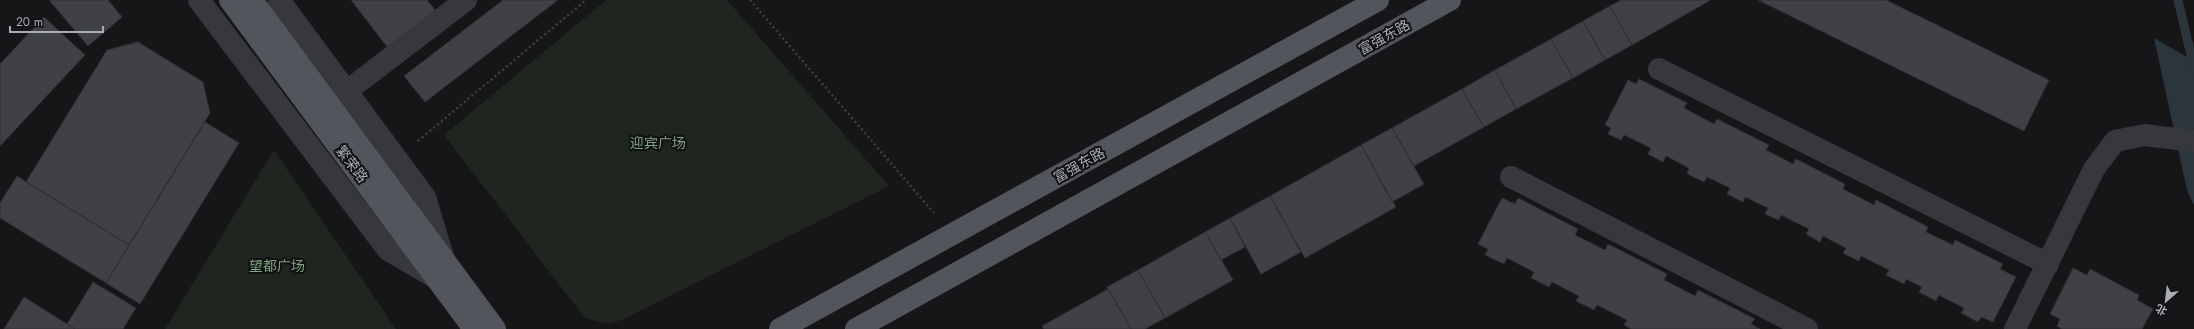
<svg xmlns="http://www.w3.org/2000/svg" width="2194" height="329" viewBox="0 0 2194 329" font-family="Jost,'Noto Sans SC',sans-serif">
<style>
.green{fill:#1e261f}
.water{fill:#2c353c}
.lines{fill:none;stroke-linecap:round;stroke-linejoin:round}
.stream{stroke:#2c353c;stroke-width:9}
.building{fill:#404145;stroke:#303034}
.path{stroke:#3d3f44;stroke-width:2.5;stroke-dasharray:2 3;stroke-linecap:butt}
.minor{stroke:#37383d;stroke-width:22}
.major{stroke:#53555c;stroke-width:22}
.labels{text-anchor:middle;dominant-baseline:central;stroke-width:4;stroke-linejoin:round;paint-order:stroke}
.street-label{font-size:14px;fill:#a8adb8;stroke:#111113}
.park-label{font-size:14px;fill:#7fa381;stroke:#111113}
</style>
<rect width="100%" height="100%" fill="#161618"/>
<path class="green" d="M606,0h121l162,186 -267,134 -16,4 -21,-6 -141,-183z
M274,150l122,179h-231z"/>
<path class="water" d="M2154,38l40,23v145l-7,-16z"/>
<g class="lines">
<path class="stream" d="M2178,0l16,68"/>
</g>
<path class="building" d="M49,0h59l14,17 -34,29z
M351,0h76l9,11 -48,37z
M503,0h55l-133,102 -21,-26z
M1621,0h88v1l-77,44 -22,-39z
M1758,0h128l163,80 -25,51z
M1610,6l22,39 -27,15 -22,-39z
M44,17l41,38 -85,91v-82z
M1583,21l22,39 -32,18 -22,-39z
M1551,39l22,39 -57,31 -21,-39z
M138,42l65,40 7,31 -81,132 -103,-63 81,-132z
M1495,70l21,39 -32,18 -22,-38z
M1639,79l48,24 -3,5 30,16 3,-5 52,26 -3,5 27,14 3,-5 49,25 -2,5 31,16 2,-5 52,27 -2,5 27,13 2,-5 48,24 -3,5 16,8 -23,45 -12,-5 -3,5 -17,-9 3,-5 -25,-13 -3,6 -17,-9 3,-5 -16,-8 -2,5 -18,-9 3,-5 -28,-14 -2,5 -16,-8 3,-5 -23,-12 -3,6 -14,-8 3,-5 -28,-14 -2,5 -14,-6 3,-6 -23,-11 -2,5 -16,-8 3,-6 -23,-11 -3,5 -17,-8 2,-6 -23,-12 -3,6 -15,-8 3,-6 -27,-13 -3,5 -13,-6 3,-6 -6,-3 23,-45 8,4z
M1462,89l22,38 -70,39 -22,-38z
M205,122l34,21 -99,161 -34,-21z
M1392,128l32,56 -32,18 -31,-57z
M1361,145l35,62 -91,51 -35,-62z
M17,176l112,69 -23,38 -106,-65v-15z
M1270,196l31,56 -40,22 -31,-56z
M1502,198l13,6 3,-6 60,31 -3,6 30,15 3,-6 59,30 -3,6 31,16 3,-6 57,29 -4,5 9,5h-129l-7,-4 3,-5 -30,-15 -3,5 -18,-9 3,-5 -27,-14 -3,5 -18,-9 3,-6 -27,-14 -3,6 -19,-9 3,-6 -10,-5z
M1230,218l15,29 -24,13 -16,-28z
M1205,232l28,48 -68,38 -27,-48z
M2073,268l14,7 3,-6 49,26 -2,5 16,9 -11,20h-80l-5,-3 3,-7 -10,-5z
M1138,270l27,48 -20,11h-14l-24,-42z
M93,282l43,26 -13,21h-48l-8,-5z
M1108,289l23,40h-87l-2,-3z
M24,297l43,27 8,5h-71z"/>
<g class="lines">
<path class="path" d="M750,0l184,213
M418,141l168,-141"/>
<path class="minor" d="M199,0l189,250 48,28
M279,0l146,197 18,60
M1659,69l389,195
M347,91l119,-91
M1511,177l296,152
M2015,329l79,-160 21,-28 29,-6 50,6"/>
<path class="major" d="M230,0l244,329
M252,0l243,329
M780,329l598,-329
M856,329l594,-329"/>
</g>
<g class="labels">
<g class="street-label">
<text transform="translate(1384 37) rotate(-29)">富强东路</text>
<text transform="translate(352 164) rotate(53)">繁荣路</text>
<text transform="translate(1079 165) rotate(-29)">富强东路</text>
</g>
<g class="park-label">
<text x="658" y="143">迎宾广场</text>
<text x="277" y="266">望都广场</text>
</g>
</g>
<g transform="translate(2166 301) rotate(208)" stroke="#111113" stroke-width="3" paint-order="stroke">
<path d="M0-3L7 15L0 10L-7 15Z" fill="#a8adb8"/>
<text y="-6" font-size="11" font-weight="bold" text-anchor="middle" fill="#a8adb8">北</text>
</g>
<path d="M10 26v6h93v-6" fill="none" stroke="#a8adb8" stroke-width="2"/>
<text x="16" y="26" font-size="12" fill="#a8adb8" stroke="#111113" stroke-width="3" paint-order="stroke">20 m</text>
</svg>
